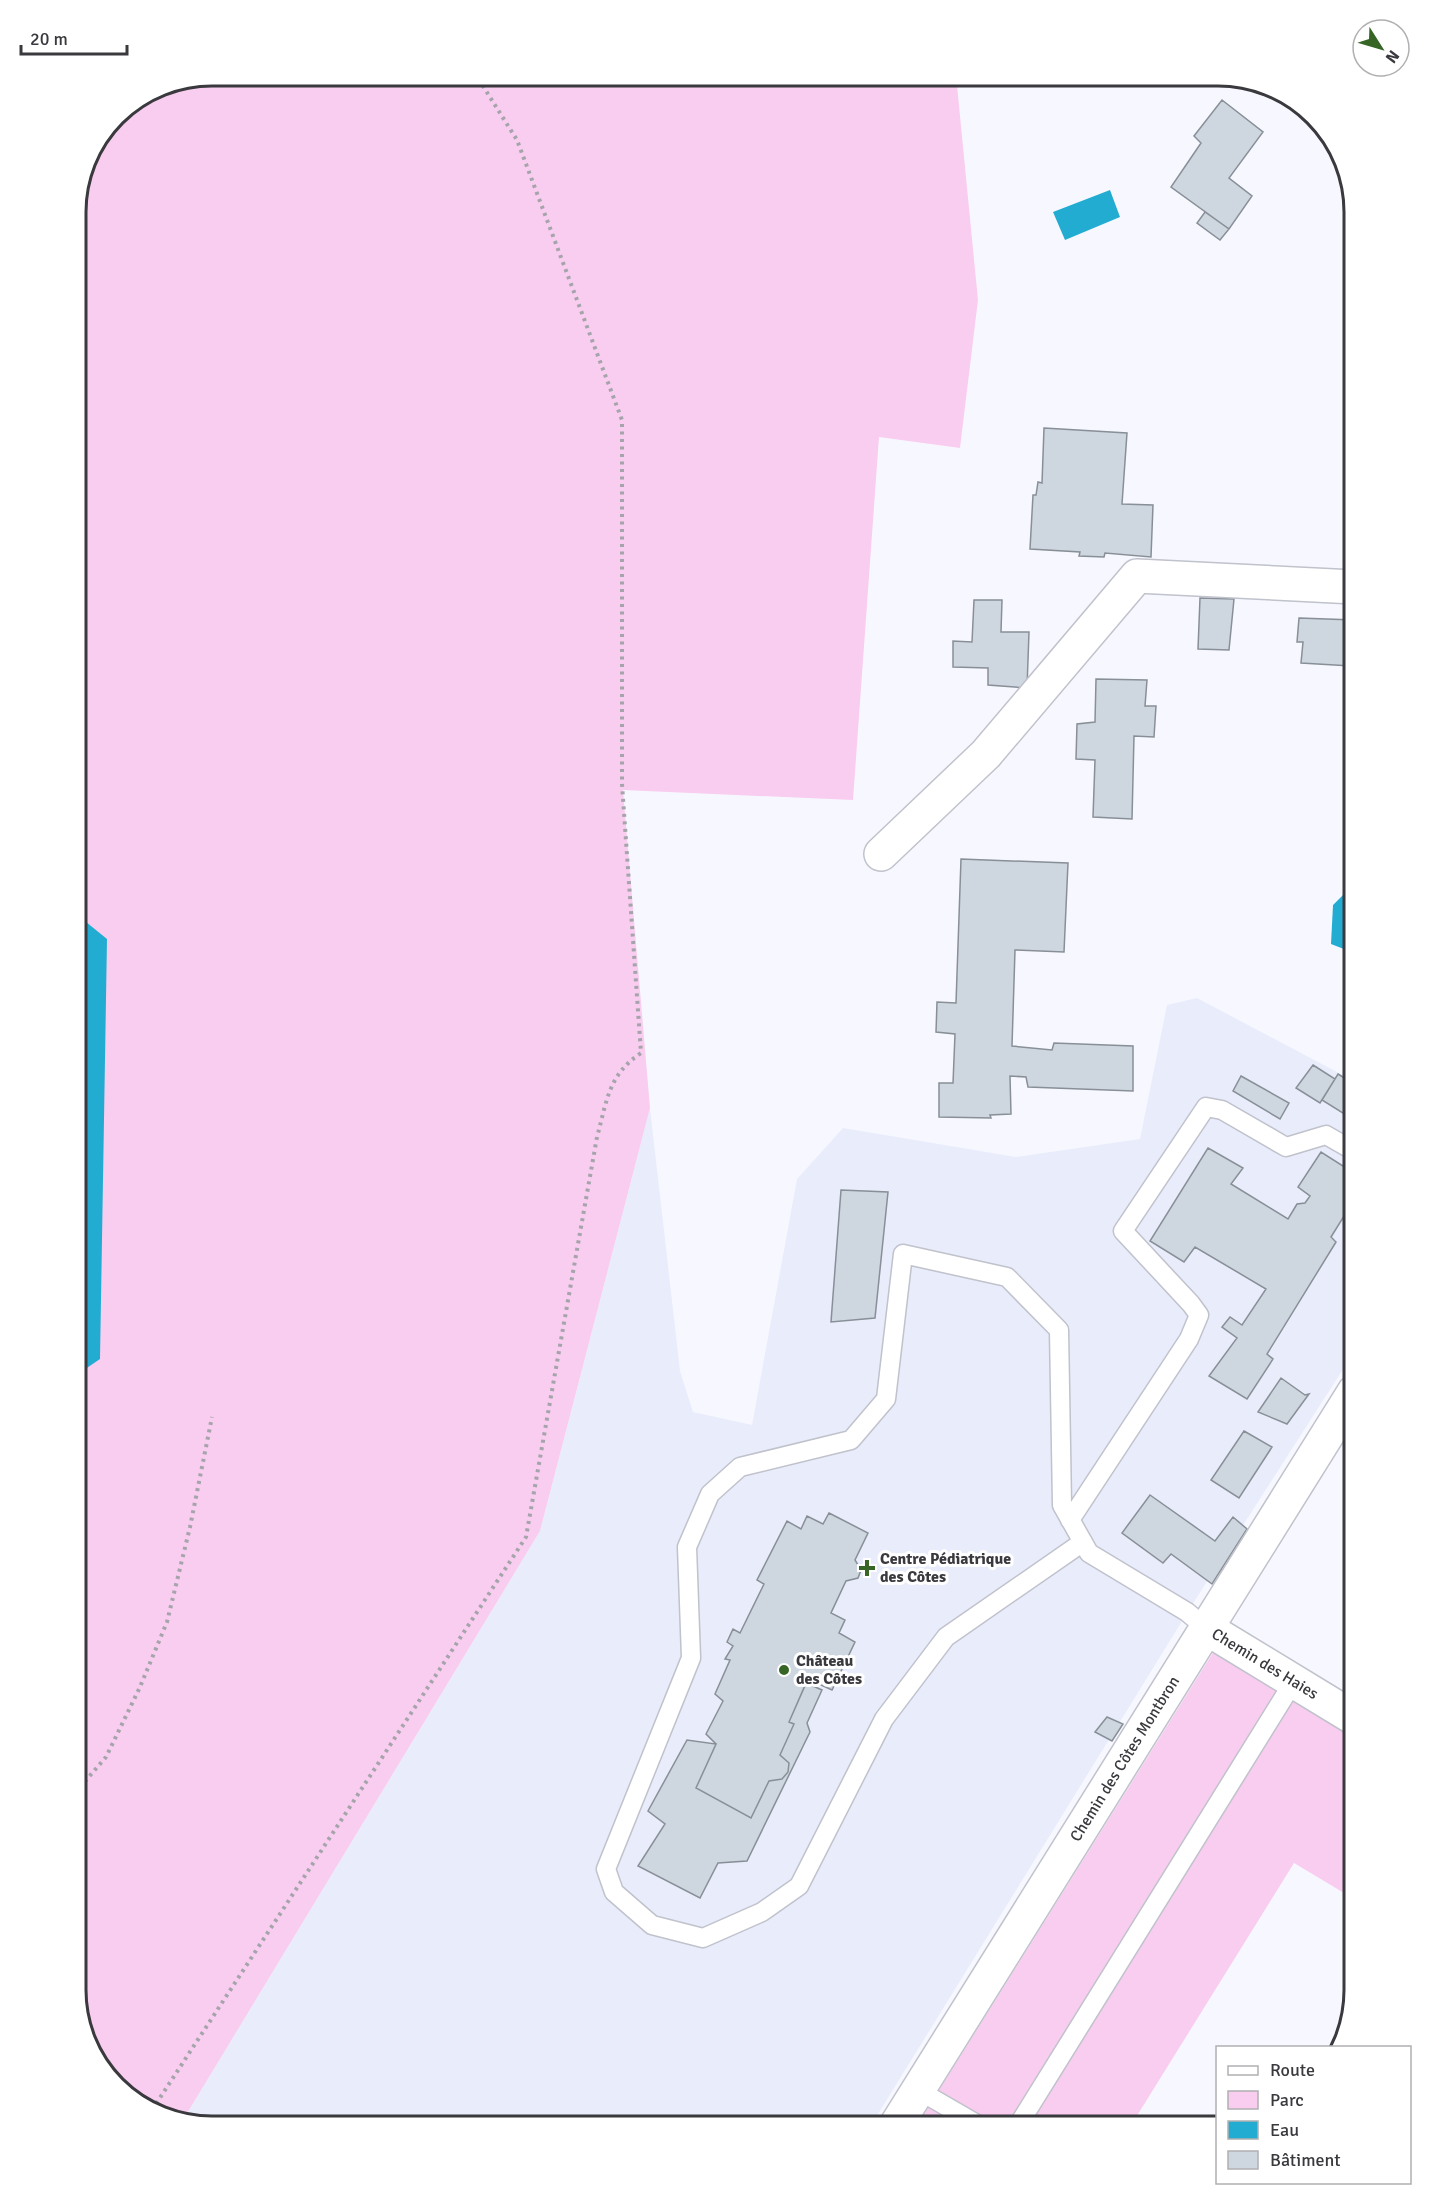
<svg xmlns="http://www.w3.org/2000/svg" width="1429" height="2202" viewBox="0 0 1429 2202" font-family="Signika,sans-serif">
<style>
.built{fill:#e9ecfb}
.green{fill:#f9cdef}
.water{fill:#22acd2}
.building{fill:#ced6df;stroke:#888f97;stroke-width:1.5}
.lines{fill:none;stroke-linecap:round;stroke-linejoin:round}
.service-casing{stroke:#c0c2cc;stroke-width:21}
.minor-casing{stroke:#c0c2cc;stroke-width:36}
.path{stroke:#a4a4aa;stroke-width:4;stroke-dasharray:3 4.5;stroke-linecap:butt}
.service{stroke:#fff;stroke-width:18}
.minor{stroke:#fff;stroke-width:33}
.poi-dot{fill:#366525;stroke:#fff;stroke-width:2}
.labels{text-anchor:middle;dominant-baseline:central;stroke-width:6;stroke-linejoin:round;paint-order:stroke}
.poi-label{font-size:16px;font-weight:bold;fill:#39393e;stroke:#fff;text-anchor:start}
.street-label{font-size:16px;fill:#39393e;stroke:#fff}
.rim{fill:none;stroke:#39393e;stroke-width:3}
</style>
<rect width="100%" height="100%" fill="#f7f8ff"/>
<path class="built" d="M1197,998l157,83v271l-162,253 -322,522h-667l-20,-7 357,-589 110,-423 30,263 13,41 59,13 45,-246 46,-51 173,29 124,-18 27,-134z"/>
<path class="green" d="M211,75h745l22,225 -18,148 -81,-11 -26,363 -230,-10 27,318 -110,423 -357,589 -47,-16 -47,-53 -14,-60v-1788l11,-44 29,-44 44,-30z
M1214,1651l140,76v172l-60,-36 -164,264h-214z"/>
<path class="water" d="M1110,190l10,27 -55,23 -12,-28z
M1344,894l10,10v49l-23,-9 2,-39z
M75,913l32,26 -7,420 -25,17z"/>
<path class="building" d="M1222,100l41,32 -34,46 23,18 -23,33 -58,-42 30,-44 -7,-7z
M1205,212l24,17 -9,11 -23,-17z
M1044,428l83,5 -5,71 31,1 -2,52 -46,-4 -1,4 -25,-1 1,-4 -50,-3 3,-54h3l2,-13 4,1z
M1200,598l34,1 -5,51 -31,-1z
M974,600h28l-1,32h28l-2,56 -39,-3v-17l-35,-1v-26l19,1z
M1299,618l55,2 -3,46 -50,-3 2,-21h-6z
M1096,679l51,1 -2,26h11l-2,31 -20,-1 -2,83 -39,-2 2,-57 -19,-1 1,-35 18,-2z
M961,859l107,4 -4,89 -49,-2 -3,96 40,4 2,-7 79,3v45l-105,-4 -2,-10 -16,-1 1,38 -21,1 1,3 -52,-1v-34h14l2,-49 -19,-2 1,-30 19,1z
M1313,1065l22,14 -15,24 -24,-15z
M1338,1074l16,10v36l-32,-20z
M1241,1076l48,27 -9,16 -47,-28z
M1208,1148l35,20 -12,16 57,35 9,-15 8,-1 5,-7 -12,-9 23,-35 33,21v38l-5,8 -5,-3 -13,21 5,5 -69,112 6,5 -26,40 -38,-23 28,-38 -15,-11 8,-10 12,8 24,-36 -71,-42 -11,15 -34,-21z
M841,1190l47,2 -13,126 -44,4z
M1281,1378l24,17 4,-1 -22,30 -29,-12z
M1244,1431l28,16 -33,51 -28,-18z
M1150,1495l65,46 18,-24 14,12 -35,55 -41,-30 -8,9 -41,-30z
M829,1513l39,20 -13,27 6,10 -3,8 -12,3 -15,32 14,7 -6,13 16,9 -23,48 -24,-11 -19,43 5,2 -14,31 9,8 -1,9 -6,7 -13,2 -18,37 -55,-30 20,-44 -10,-10 17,-33 -8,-7 15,-34 -5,-1 8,-13 -6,-4 6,-13 7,4 24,-49 -7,-4 30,-59 14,8 6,-13 16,8z
M806,1683l16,7 -15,33 3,9 -63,129 -29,2 -18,35 -62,-32 27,-42 -17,-13 39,-71 29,4 -20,44 55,30 18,-37 13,-2 6,-7 1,-9 -9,-8 14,-31 -5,-2z
M1107,1717l16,7 -11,17 -17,-9z"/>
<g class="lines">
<defs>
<path id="service" d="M1070,1520l119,-181 10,-24 -8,-11 -68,-73 83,-124 16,3 64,37 40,-12 28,16
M1083,1542l-137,95 -62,82 -85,167 -37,26 -59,26 -51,-13 -38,-33 -8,-23 85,-211 -4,-111 23,-53 30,-27 111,-27 35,-41 17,-145 104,23 52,53 3,175 27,48 98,59 19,16
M918,2090l64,37
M1017,2127l277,-446"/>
<g id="minor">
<path d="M881,854l105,-100 151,-178 217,11"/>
<path id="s1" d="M1206,1628l148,90"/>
<path id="s2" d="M895,2127l459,-735"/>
</g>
</defs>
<use href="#service" class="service-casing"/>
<use href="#minor" class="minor-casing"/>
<path class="path" d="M75,1793l31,-36 34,-70 27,-65 23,-95 22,-110
M152,2110l374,-573 71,-400c10,-36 11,-62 44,-84l-19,-269v-364l-105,-280 -41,-65"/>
<use href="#service" class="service"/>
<use href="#minor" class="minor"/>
</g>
<g class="poi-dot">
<path d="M864 1559h6v6h6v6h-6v6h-6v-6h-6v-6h6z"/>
<circle cx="784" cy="1670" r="6"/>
</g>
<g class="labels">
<g class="poi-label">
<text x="880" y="1559">Centre Pédiatrique<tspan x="880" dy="18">des Côtes</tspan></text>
<text x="796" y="1661">Château<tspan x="796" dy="18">des Côtes</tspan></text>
</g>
<g class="street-label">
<text stroke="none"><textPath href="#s1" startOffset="69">Chemin des Haies</textPath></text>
<text stroke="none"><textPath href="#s2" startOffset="434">Chemin des Côtes Montbron</textPath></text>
</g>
</g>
<path d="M0 0H1429V2202H0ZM212 86H1218A126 126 0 0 1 1344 212V1990A126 126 0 0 1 1218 2116H212A126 126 0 0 1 86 1990V212A126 126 0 0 1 212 86Z" fill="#fff" fill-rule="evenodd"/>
<path class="rim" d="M212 86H1218A126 126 0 0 1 1344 212V1990A126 126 0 0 1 1218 2116H212A126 126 0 0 1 86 1990V212A126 126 0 0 1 212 86Z"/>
<rect x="1216" y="2046" width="195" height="138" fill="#ffffff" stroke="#b0b0b2" stroke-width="1.5"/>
<rect x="1228" y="2066" width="30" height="9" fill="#ffffff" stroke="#b0b0b2" stroke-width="1.5"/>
<text x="1270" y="2076" font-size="18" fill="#39393e">Route</text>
<rect x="1228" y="2091" width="30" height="18" fill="#f9cdef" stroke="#b0b0b2" stroke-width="1.5"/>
<text x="1270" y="2106" font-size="18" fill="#39393e">Parc</text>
<rect x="1228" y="2121" width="30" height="18" fill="#22acd2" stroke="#b0b0b2" stroke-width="1.5"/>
<text x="1270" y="2136" font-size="18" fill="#39393e">Eau</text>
<rect x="1228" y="2151" width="30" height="18" fill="#ced6df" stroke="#b0b0b2" stroke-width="1.5"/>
<text x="1270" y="2166" font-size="18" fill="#39393e">Bâtiment</text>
<g transform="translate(1381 48) rotate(127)"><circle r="28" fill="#ffffff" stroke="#b0b0b2" stroke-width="1.5"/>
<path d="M0-4.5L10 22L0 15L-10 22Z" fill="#366525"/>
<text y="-9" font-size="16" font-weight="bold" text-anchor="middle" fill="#39393e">N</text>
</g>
<path d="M21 45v9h106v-9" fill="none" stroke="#39393e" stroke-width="3"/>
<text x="30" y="45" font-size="18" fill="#39393e" stroke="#ffffff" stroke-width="4.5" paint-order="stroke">20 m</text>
</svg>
